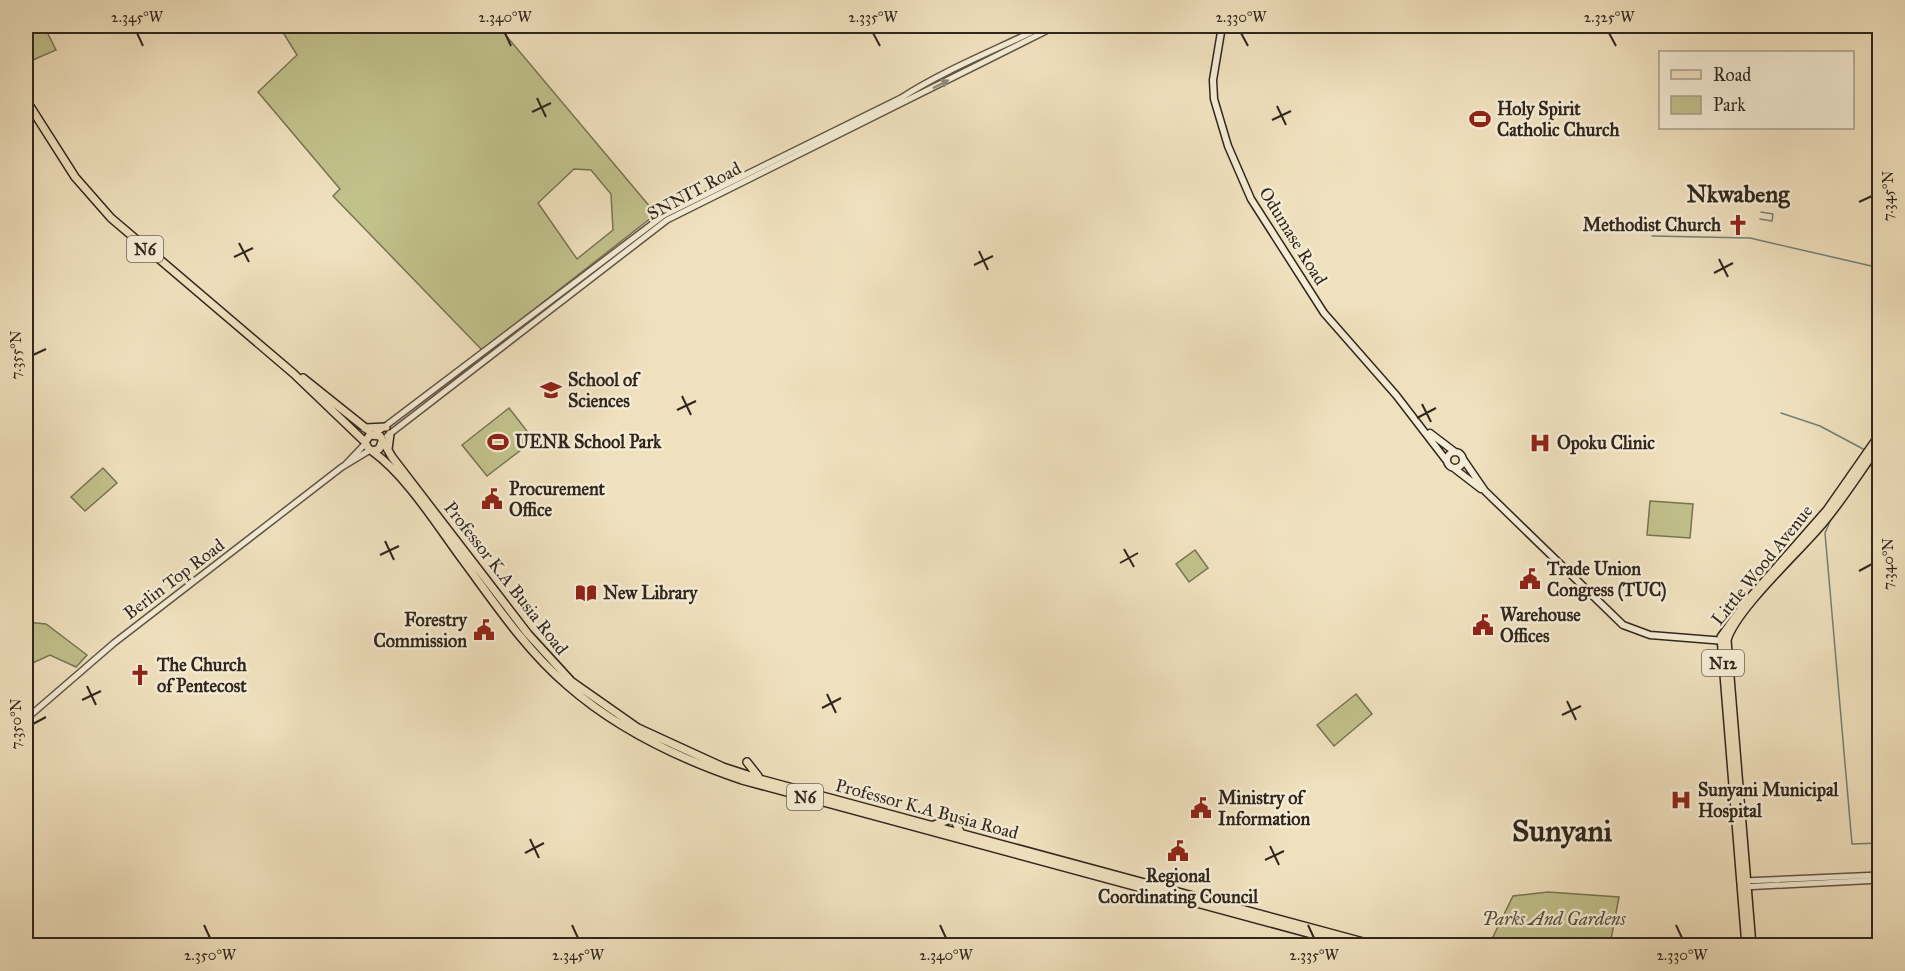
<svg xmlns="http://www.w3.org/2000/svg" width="1905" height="971" viewBox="0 0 1905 971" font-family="'IM FELL Great Primer',serif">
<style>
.green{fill:#c1c18c;stroke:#787455;stroke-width:1.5;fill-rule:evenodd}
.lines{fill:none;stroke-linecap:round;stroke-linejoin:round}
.stream{stroke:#708177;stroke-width:1.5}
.tertiary-casing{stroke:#605546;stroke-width:8}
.secondary-casing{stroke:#30261e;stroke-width:9}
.primary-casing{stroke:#30261e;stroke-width:10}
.trunk-casing{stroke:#30261e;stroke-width:10}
.tertiary{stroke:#f5ecd5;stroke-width:5}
.secondary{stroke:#f5ecd5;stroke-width:6}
.primary{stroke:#f0e1be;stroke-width:7}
.trunk{stroke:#f0e1be;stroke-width:7}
.oneway{fill:#92897a}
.ticks{fill:none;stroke:#30261e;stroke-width:2}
.labels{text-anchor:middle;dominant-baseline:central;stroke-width:5;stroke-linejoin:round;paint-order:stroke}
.shield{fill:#f5ecd5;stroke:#6b6155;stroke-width:1.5}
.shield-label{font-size:16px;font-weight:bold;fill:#30261e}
.poi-label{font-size:18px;font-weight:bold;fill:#30261e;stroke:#f5ecd5;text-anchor:start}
.street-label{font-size:18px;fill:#30261e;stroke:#f5ecd5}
.park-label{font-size:18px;font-style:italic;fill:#544d3a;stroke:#f5ecd5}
.district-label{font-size:24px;font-weight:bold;fill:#30261e;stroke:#f5ecd5}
.town-label{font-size:30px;font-weight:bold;fill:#30261e;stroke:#f5ecd5}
.neatline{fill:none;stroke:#30261e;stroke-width:2}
.ticks-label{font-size:15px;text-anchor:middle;fill:#30261e}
</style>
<rect width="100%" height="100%" fill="#f0e1be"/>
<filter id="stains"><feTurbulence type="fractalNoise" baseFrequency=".00333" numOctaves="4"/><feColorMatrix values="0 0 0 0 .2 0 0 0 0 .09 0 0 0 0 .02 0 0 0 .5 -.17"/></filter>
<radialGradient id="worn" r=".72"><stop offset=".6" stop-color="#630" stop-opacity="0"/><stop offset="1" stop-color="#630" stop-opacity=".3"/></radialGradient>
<path class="green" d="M26,26h18l12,24 -30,13z
M279,26h219l158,188 -174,136 -149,-154 7,-7 -82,-97 39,-37zM574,169l17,1 20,24 2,36 -36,29 -39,-56z
M509,408l25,32 -47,36 -25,-31z
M103,468l14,15 -32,28 -14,-14z
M1650,501l43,3 -3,34 -43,-3z
M1195,550l13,18 -19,14 -13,-18z
M26,622l20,2 41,31 -11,12 -26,-12 -24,11z
M1356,694l16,20 -38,32 -17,-21z
M1548,892l71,5 -9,48h-121l24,-49z"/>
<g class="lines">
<path class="stream" d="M1760,219l12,2 1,-7 -12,-2
M1652,236l98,2 130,30
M1781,413l39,13 45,24
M1863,473l13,-14
M1831,519l-6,14 27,311 28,-1"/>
<defs>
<path id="tertiary" d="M375,434l289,-219 237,-117c45,-29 95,-48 143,-72
M387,436l280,-216 389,-194
M346,464l19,-20
M26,719l88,-76 228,-176 28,-17
M1743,881l137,-6
M1743,887l137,-7"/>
<path id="secondary" d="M1222,26l-9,54 1,19 14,47 23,53 73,114 72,82 50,65
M1430,433l25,19
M1447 460a8 8 0 1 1 16 0a8 8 0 1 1-16 0Z
M1463,459l22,32 138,134 27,10 75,6
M1455,469l26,20"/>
<path id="primary" d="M26,100l49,77 36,41 182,155 72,69
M303,378l70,56
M365,428l21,-1
M382,442l-3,7 -7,2 -4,-3 -3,-6 5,-7 10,1 12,21 136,177 43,47 67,47 85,39 40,13 615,166
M388,449l2,-15
M372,451c36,26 66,76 93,112 31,42 62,88 102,122 50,44 113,74 175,95l614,166
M747,762l11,14
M956,823l5,11
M931,826l23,-8"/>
<path id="trunk" d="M1746,946l-25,-309 26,-36 80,-91 53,-76
M1752,946l-25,-306c9,-31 74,-90 96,-117 21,-25 38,-53 57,-79"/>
</defs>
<use href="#tertiary" class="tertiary-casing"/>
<use href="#secondary" class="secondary-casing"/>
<use href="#primary" class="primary-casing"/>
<use href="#trunk" class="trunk-casing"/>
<use href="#tertiary" class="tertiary"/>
<use href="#secondary" class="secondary"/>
<use href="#primary" class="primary"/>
<use href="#trunk" class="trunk"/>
</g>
<defs><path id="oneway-solid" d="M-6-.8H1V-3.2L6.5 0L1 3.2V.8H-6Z" transform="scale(1.5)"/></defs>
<use class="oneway" href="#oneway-solid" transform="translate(941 84) rotate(-27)"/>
<path class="ticks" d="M137,33l6,13M505,33l6,13M873,33l7,13M1241,33l7,13M1609,33l7,13M537,98l9,19M1277,106l9,19M532,112l19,-9M1272,120l19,-9M1859,202l13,-6M239,243l10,19M979,251l9,19M234,257l19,-9M1719,259l9,18M974,265l19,-9M1714,273l19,-10M33,355l13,-6M682,396l9,19M1422,404l9,18M677,410l19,-9M1417,418l19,-10M385,541l9,19M1124,549l10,18M380,555l19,-9M1120,563l18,-10M1859,571l13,-7M87,686l9,19M827,694l9,19M82,700l19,-9M1567,701l9,19M822,708l19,-10M1562,715l19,-9M33,724l13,-7M530,839l9,19M1270,846l9,19M525,853l19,-10M1265,860l19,-9M204,925l6,13M572,925l6,13M940,925l6,13M1308,925l6,13M1676,925l6,13"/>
<defs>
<symbol id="stadium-bare" viewBox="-9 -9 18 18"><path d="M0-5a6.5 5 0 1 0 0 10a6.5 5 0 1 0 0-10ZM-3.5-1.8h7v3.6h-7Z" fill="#8f2418" stroke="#f5ecd5" stroke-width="2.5" paint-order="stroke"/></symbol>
<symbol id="church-bare" viewBox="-9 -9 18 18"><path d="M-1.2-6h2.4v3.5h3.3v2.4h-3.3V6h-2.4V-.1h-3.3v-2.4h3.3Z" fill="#8f2418" stroke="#f5ecd5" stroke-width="2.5" paint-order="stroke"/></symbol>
<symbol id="university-bare" viewBox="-9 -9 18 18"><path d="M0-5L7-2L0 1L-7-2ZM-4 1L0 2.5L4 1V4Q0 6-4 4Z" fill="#8f2418" stroke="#f5ecd5" stroke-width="2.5" paint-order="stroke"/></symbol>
<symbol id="hospital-bare" viewBox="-9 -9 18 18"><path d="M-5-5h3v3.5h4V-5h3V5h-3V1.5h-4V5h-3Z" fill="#8f2418" stroke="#f5ecd5" stroke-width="2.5" paint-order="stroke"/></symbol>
<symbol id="civic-bare" viewBox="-9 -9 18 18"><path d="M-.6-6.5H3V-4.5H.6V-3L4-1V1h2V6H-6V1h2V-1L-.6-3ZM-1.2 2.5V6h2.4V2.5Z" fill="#8f2418" stroke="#f5ecd5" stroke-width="2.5" paint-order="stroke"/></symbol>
<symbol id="library-bare" viewBox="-9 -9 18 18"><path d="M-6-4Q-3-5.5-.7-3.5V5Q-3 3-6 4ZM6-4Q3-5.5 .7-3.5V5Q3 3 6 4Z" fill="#8f2418" stroke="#f5ecd5" stroke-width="2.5" paint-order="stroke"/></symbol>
</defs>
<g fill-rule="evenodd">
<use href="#stadium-bare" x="1465" y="104" width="30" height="30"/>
<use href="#church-bare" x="1723" y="210" width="30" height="30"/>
<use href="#university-bare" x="536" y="375" width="30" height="30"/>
<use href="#stadium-bare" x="483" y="427" width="30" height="30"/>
<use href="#hospital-bare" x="1525" y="428" width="30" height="30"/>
<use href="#civic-bare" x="477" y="484" width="30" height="30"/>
<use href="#civic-bare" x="1515" y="564" width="30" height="30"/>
<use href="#library-bare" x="571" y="578" width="30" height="30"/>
<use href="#civic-bare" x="1468" y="610" width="30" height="30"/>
<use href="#civic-bare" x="469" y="615" width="30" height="30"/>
<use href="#church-bare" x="125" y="660" width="30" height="30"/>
<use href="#hospital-bare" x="1666" y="785" width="30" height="30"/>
<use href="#civic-bare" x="1186" y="793" width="30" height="30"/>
<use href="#civic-bare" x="1163" y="836" width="30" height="30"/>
</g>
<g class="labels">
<g class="shield">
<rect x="127" y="236" width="36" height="26" rx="4.5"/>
<rect x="1702" y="650" width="42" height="26" rx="4.5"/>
<rect x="787" y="784" width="36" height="26" rx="4.5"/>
</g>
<g class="shield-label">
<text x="145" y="249">N6</text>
<text x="1723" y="663">N12</text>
<text x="805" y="797">N6</text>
</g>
<g class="poi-label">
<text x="1497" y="109">Holy Spirit<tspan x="1497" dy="21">Catholic Church</tspan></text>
<text x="1721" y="225" text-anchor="end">Methodist Church</text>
<text x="568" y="380">School of<tspan x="568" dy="21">Sciences</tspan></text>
<text x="515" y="442">UENR School Park</text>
<text x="1557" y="443">Opoku Clinic</text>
<text x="509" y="489">Procurement<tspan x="509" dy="21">Office</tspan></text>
<text x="1547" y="569">Trade Union<tspan x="1547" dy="21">Congress (TUC)</tspan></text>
<text x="603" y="593">New Library</text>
<text x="1500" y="615">Warehouse<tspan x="1500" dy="21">Offices</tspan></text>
<text x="467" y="620" text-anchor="end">Forestry<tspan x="467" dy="21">Commission</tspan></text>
<text x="157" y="665">The Church<tspan x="157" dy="21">of Pentecost</tspan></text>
<text x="1698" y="790">Sunyani Municipal<tspan x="1698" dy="21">Hospital</tspan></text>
<text x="1218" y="798">Ministry of<tspan x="1218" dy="21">Information</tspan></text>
<text x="1178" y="876" text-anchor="middle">Regional<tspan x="1178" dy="21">Coordinating Council</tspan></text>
</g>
<g class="street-label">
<text transform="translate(694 191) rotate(-28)">SNNIT Road</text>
<text transform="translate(1293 236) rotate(58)">Odumase Road</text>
<text transform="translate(1762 565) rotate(-51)">Little Wood Avenue</text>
<text transform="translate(506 578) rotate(52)">Professor K.A Busia Road</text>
<text transform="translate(174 579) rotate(-37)">Berlin Top Road</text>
<text transform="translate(927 809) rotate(15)">Professor K.A Busia Road</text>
</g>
<g class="park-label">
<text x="1554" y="919">Parks And Gardens</text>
</g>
<g class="district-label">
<text x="1738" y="194">Nkwabeng</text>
</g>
<g class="town-label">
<text x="1562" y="831">Sunyani</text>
</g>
</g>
<rect width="1905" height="971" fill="none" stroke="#f0e1be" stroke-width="66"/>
<rect x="1659" y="51" width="195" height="78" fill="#f5ecd5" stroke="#a69d8c" stroke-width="1.5"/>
<rect x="1671" y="70" width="30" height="9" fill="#f0e1be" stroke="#a69d8c" stroke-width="1.5"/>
<text x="1713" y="81" font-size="18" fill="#30261e">Road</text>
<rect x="1671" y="96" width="30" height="18" fill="#c1c18c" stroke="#a69d8c" stroke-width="1.5"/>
<text x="1713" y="111" font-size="18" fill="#30261e">Park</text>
<rect x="33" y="33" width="1839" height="905" class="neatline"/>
<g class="ticks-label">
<text x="137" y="22">2.345°W</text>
<text x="505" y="22">2.340°W</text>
<text x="873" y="22">2.335°W</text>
<text x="1241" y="22">2.330°W</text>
<text x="1609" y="22">2.325°W</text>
<text transform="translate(1888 196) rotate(-90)" y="5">7.345°N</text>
<text transform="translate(16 355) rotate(-90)" y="5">7.355°N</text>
<text transform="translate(1888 564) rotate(-90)" y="5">7.340°N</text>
<text transform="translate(16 724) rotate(-90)" y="5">7.350°N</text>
<text x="210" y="960">2.350°W</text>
<text x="578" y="960">2.345°W</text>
<text x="946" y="960">2.340°W</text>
<text x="1314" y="960">2.335°W</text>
<text x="1682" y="960">2.330°W</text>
</g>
<rect width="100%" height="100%" filter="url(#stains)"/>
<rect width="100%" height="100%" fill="url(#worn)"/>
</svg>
